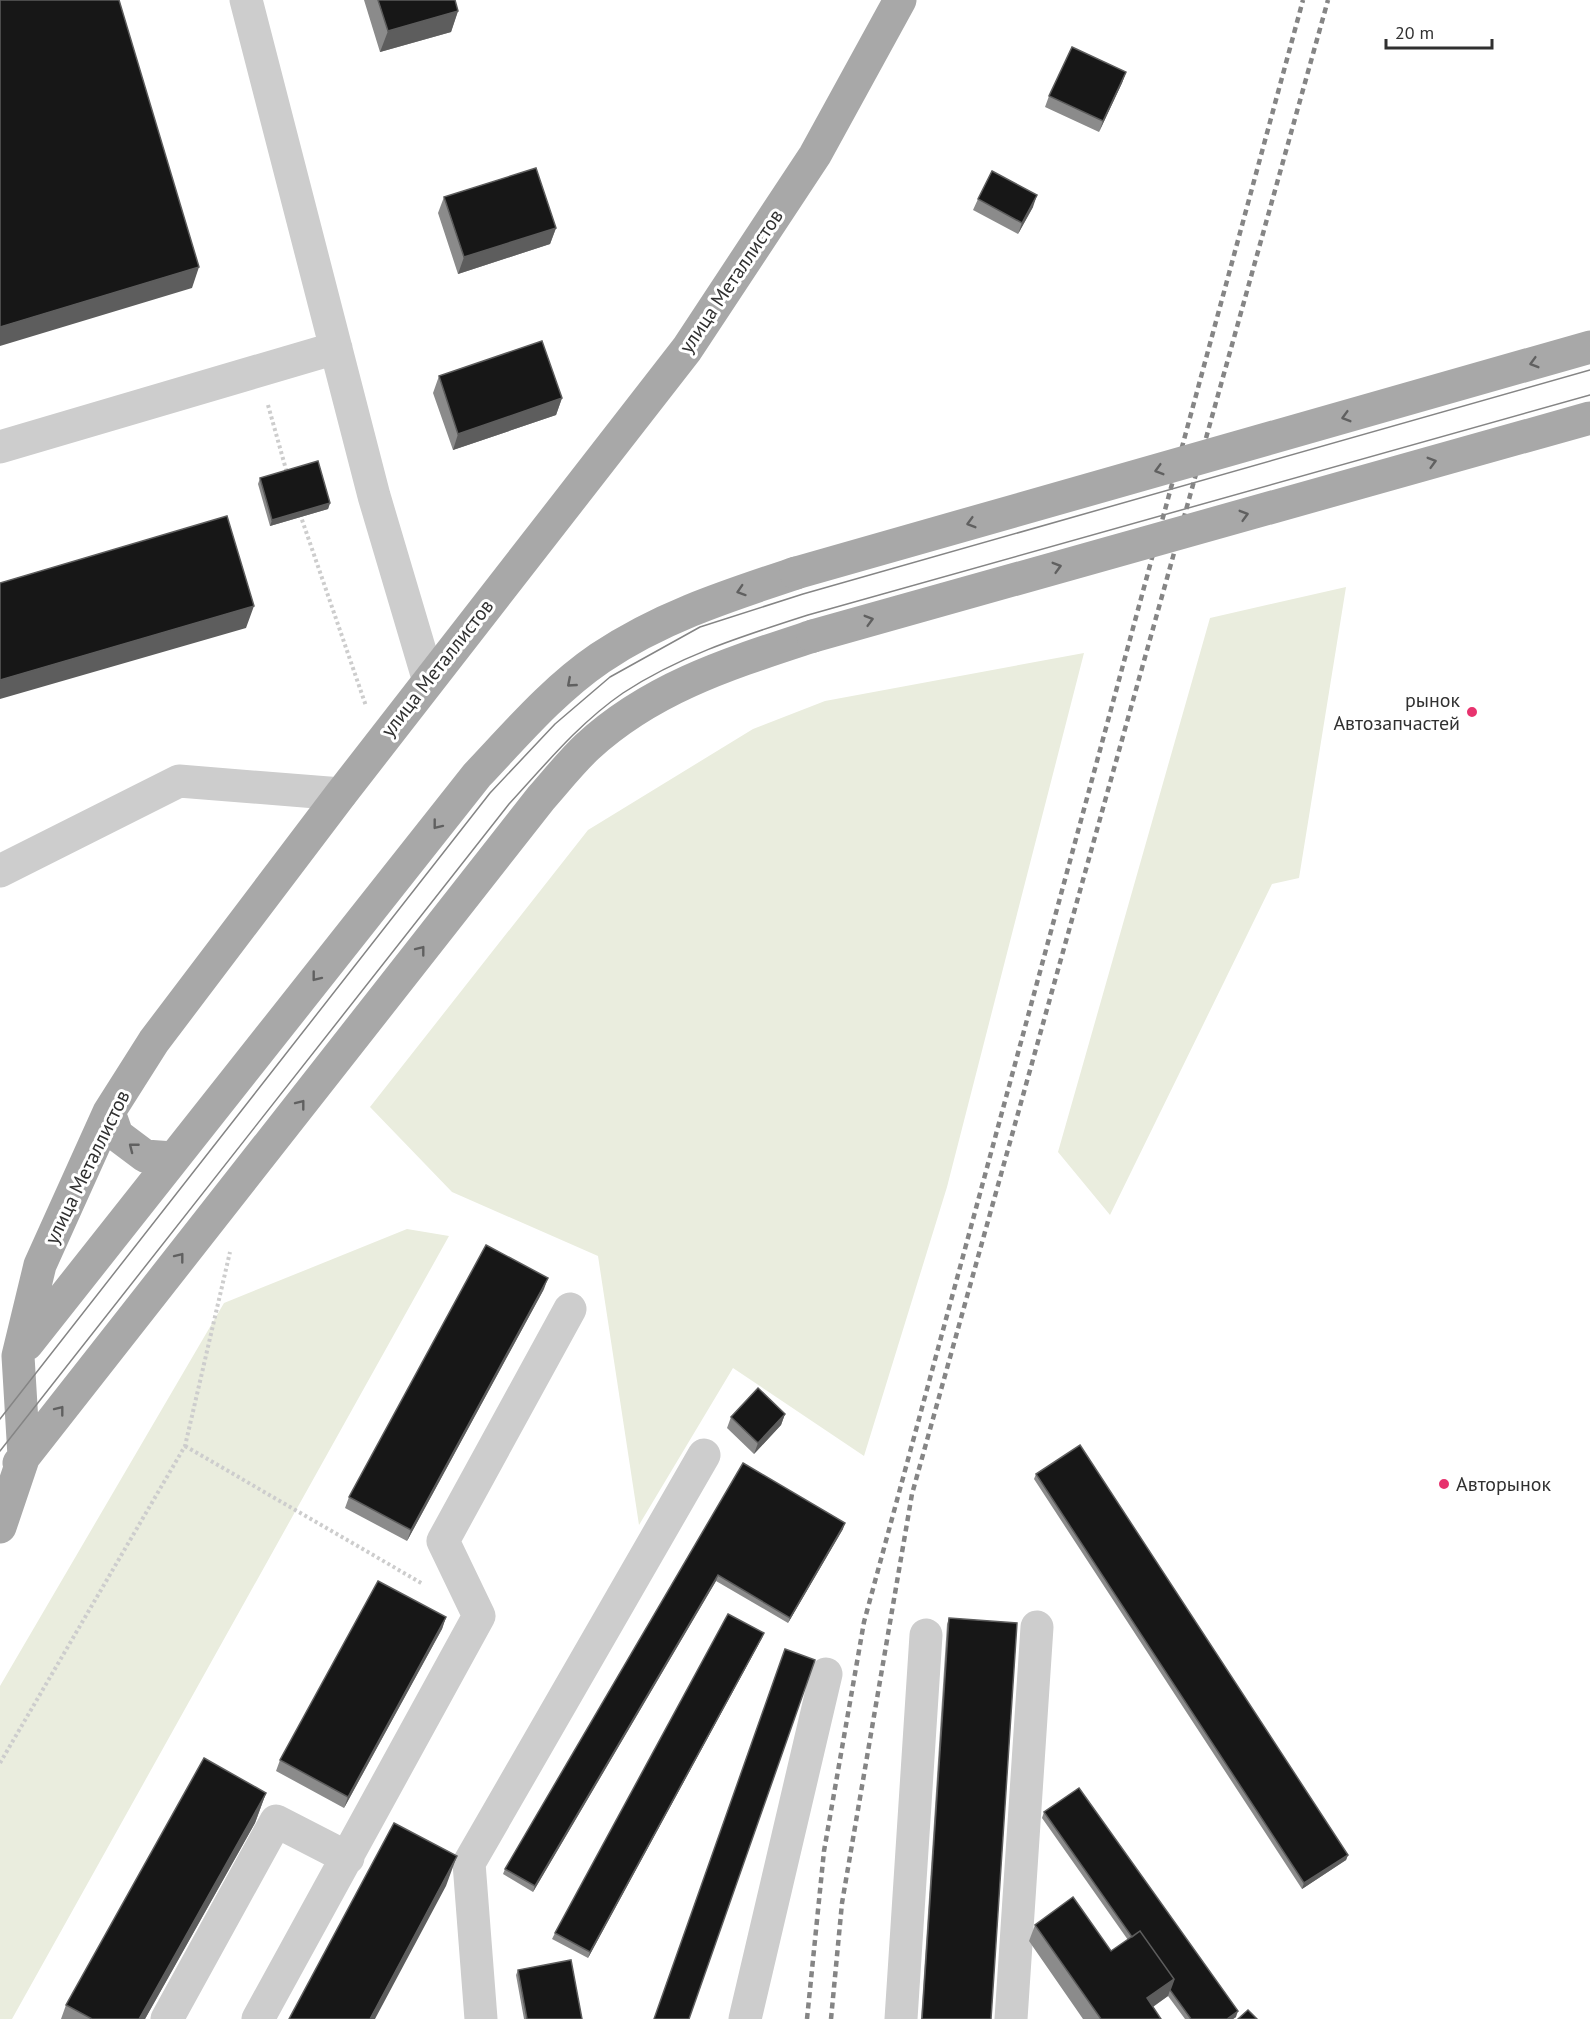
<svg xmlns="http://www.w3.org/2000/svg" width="1590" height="2019" viewBox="0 0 1590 2019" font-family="'PT Sans',sans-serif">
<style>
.green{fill:#eaedde}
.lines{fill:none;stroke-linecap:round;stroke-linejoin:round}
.path{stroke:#cdcdcd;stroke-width:4;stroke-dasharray:3 3;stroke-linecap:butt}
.minor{stroke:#cdcdcd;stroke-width:33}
.major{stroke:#a8a8a8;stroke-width:33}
.tram{stroke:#858585;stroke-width:1.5}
.rail{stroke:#858585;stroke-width:4.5;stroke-dasharray:6 4.5;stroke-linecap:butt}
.major-bridge{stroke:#a8a8a8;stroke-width:33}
.wall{fill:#8b8b8b}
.shaded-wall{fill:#5d5d5d}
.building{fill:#171717;stroke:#5d5d5d;stroke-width:1.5}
.oneway{stroke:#606060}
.poi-dot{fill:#e7336e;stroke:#fff;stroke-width:2}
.labels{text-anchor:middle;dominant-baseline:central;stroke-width:6;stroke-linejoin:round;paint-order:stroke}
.street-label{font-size:20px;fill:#303030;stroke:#fff}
.poi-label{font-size:20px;fill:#303030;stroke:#fff;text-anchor:end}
</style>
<rect width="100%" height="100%" fill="#fff"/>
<path class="green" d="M1346,587l-47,291 -27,6 -162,331 -52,-63 152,-534z
M1084,653l-137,534 -83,269 -131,-88 -94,157 -41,-269 -146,-64 -82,-85 218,-277 165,-101 72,-28z
M407,1229l42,7 -437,783h-12v-333l224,-383z"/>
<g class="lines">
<path class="path" d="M268,405l19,68
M300,514l66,192
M185,1446l238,138
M0,1763l185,-317 45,-194"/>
<path class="minor" d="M246,0l128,496 54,182
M0,447l336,-99
M0,871l179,-90 162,13
M167,2019l109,-198 72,37
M258,2019l221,-403 -36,-75 127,-232
M481,2019l-12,-156 235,-408
M745,2019l81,-345
M901,2019l25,-384
M1011,2019l26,-392"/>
<path class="major" d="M109,1112l8,23 28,21 28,2
M27,1344l450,-569c38,-40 76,-85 123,-117 61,-41 127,-62 196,-85
M19,1463l522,-665c15,-17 30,-36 46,-51 65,-60 144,-84 226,-111
M0,1527l24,-71 -6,-100 22,-91 69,-153 45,-71 187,-247 346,-445 128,-194 85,-155"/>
<path class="tram" d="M0,1419l490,-626 65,-69 55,-47 90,-50 103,-33 787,-224
M0,1451l509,-647c35,-38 70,-81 114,-111 58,-38 120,-57 185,-78l782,-220"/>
<path class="rail" d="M807,2019l17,-168 40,-229 439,-1622
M831,2019l11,-116 70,-409 416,-1494"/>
<path class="major-bridge" d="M796,573l794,-226
M813,636l777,-218"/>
</g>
<path class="wall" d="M364,0h91l3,11 -7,21 -71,20z
M1126,72l-4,11 -23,49 -54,-25 4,-11z
M444,197l112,31 -6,16 -92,30 -20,-61z
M978,199l55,8 -15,27 -45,-24z
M439,376l123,22 -6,17 -103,35 -20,-57z
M260,478l70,25 -2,6 -58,17 -12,-42z
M544,1289l-137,252 -62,-33 4,-11z
M785,1414l-4,11 -27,29 -27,-26 4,-11z
M743,1463l100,66 -55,94 -72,-42 -183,311 -30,-18 2,-5z
M1036,1474l312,381 -2,5 -44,29 -268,-410z
M446,1617l-4,12 -98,179 -68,-37 4,-11z
M949,1618l42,401h-70l26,-395z
M764,1633l-2,5 -174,320 -36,-19 3,-6z
M266,1793l-11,30 -110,196h-84l5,-14z
M1044,1812l192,205 -3,2h-48l-17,-23 -15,11 8,12h-78l-54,-78 6,-16 76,26 17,-11 -86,-122z
M518,1970l64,49h-58l-8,-44z"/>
<path class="shaded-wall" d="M458,11l-7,21 -71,20 8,-21z
M1126,72l-4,11 -23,49 4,-11z
M1037,195l-4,12 -15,27 4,-11z
M556,228l-6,16 -92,30 6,-17z
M199,267l-7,21 -192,58v-19z
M562,398l-6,17 -103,35 5,-16z
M330,503l-2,6 -58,17 2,-6z
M254,606l-8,22 -246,71v-19z
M548,1278l-4,11 -137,252 4,-11z
M785,1414l-4,11 -27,29 4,-11z
M845,1523l-2,6 -55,94 2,-5z
M718,1575l-2,6 -183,311 2,-6z
M446,1617l-4,12 -98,179 4,-11z
M764,1633l-2,5 -174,320 2,-6z
M266,1793l-11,30 -110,196h-6z
M1348,1855l-2,5 -44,29 2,-6z
M457,1856l-11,30 -71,133h-5z
M1174,1979l-6,17 -27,19 6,-17z
M1238,2011l-2,6 -3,2h-6z"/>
<path class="building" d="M0,0h119l80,267 -199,60z
M378,0h77l3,11 -70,20z
M1072,47l54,25 -23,49 -54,-25z
M536,168l20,60 -92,29 -20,-60z
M992,171l45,24 -15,28 -44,-24z
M542,341l20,57 -104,36 -19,-58z
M318,461l12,42 -58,17 -12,-42z
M227,516l27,90 -254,74v-97z
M486,1245l62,33 -137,252 -62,-33z
M758,1388l27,26 -27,29 -27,-26z
M1080,1445l268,410 -44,28 -268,-409z
M743,1463l102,60 -55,95 -72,-43 -183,311 -30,-17z
M378,1581l68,36 -98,180 -68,-37z
M728,1614l36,19 -174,319 -35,-19z
M949,1618l68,5 -26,396h-69z
M785,1649l30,11 -126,359h-35z
M204,1758l62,35 -127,226h-47l-26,-14z
M1079,1788l159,223 -11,8h-36l-21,-29 4,-11 -34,-48 -8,6 -88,-125z
M394,1823l63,33 -87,163h-81z
M1073,1897l38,54 29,-20 34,48 -27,19 14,21h-60l-66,-94z
M571,1960l11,59h-55l-9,-49z
M1248,2010l9,9h-19z"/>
<defs><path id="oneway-chevron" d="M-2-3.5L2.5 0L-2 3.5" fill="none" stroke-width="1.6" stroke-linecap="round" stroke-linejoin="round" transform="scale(1.5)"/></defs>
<g class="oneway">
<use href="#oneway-chevron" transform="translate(1534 363) rotate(164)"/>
<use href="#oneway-chevron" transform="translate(1346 417) rotate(164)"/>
<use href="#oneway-chevron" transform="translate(1432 462) rotate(-16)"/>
<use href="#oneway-chevron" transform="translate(1159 470) rotate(164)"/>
<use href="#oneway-chevron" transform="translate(1244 515) rotate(-16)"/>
<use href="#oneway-chevron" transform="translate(971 523) rotate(164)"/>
<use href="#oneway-chevron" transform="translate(1057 567) rotate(-16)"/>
<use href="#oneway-chevron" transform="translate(741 591) rotate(162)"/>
<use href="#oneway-chevron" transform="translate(869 620) rotate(-16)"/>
<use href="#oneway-chevron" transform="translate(571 683) rotate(139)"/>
<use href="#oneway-chevron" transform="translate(437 825) rotate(128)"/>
<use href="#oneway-chevron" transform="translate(421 950) rotate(-52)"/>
<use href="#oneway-chevron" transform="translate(316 977) rotate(128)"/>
<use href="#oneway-chevron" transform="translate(301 1104) rotate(-52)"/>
<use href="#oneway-chevron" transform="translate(133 1147) rotate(-142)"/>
<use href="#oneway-chevron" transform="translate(180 1257) rotate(-52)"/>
<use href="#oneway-chevron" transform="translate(60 1410) rotate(-52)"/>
</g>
<g class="poi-dot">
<circle cx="1472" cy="712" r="6"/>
<circle cx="1444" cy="1484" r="6"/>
</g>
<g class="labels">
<g class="street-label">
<text transform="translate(731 281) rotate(-56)">улица Металлистов</text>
<text transform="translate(437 668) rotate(-52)">улица Металлистов</text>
<text transform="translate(87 1167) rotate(-64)">улица Металлистов</text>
</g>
<g class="poi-label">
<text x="1460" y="700">рынок<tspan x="1460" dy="23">Автозапчастей</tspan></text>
<text x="1456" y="1484" text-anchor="start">Авторынок</text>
</g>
</g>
<path d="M1386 39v9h106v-9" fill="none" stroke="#303030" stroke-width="3"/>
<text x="1395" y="39" font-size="18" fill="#303030" stroke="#ffffff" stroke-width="4.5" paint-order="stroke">20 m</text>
</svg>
